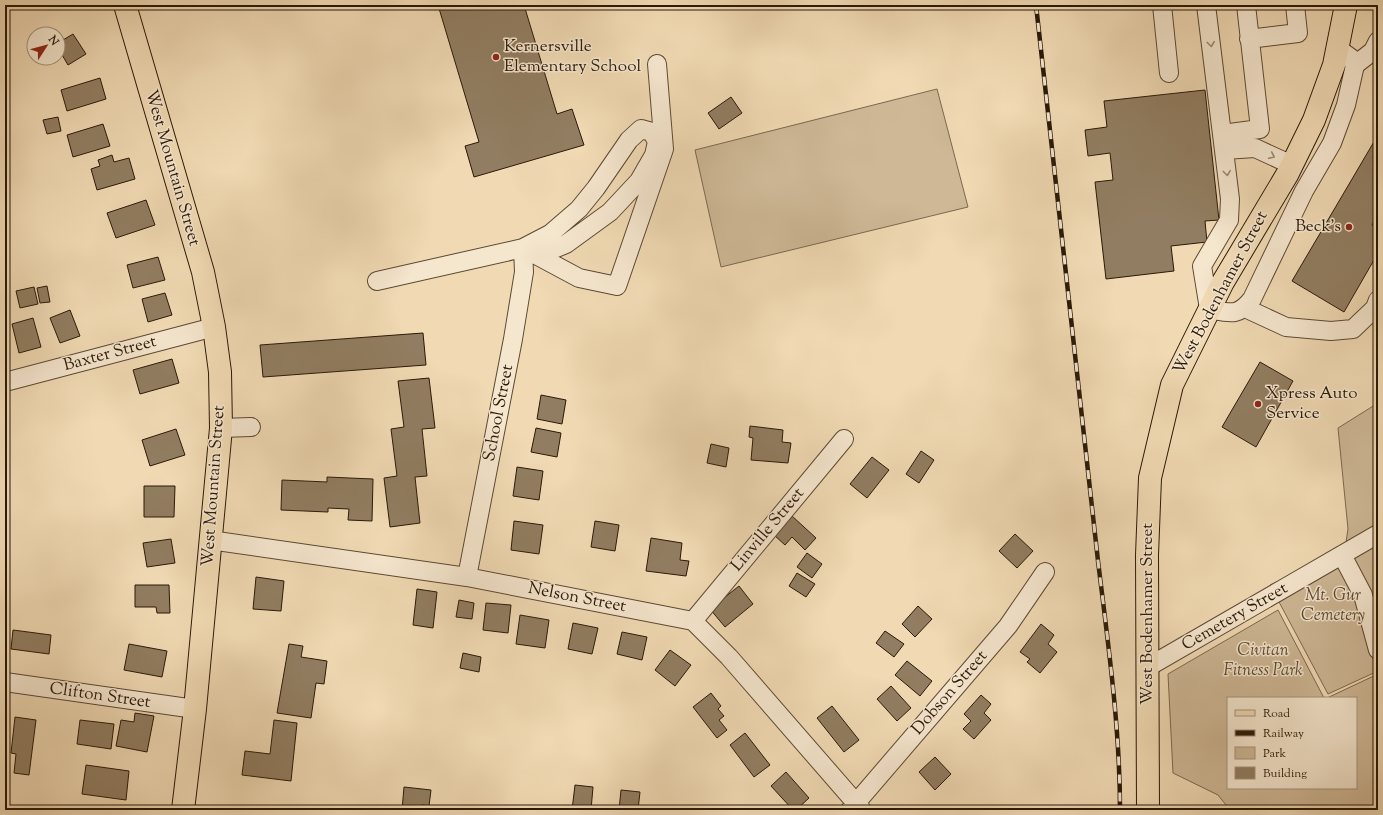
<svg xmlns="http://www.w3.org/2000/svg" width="1383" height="815" viewBox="0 0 1383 815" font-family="'Sorts Mill Goudy',serif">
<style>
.green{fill:#ceb896;stroke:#7c684f}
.building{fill:#917d61;stroke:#2a1908}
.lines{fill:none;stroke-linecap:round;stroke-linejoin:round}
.minor-casing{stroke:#5c4933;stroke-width:20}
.major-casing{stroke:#2a1908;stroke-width:24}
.minor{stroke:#f5e6ce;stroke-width:18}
.major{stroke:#f0d9b3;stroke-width:22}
.rail-casing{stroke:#2a1908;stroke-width:4.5}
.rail{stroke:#f5e6ce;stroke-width:3;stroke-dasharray:9;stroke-linecap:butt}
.oneway{stroke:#9a8a75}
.poi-dot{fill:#8f2418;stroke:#f5e6ce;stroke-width:1.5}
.labels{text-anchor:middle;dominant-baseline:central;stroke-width:3;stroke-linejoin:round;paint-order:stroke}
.poi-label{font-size:17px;fill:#2a1908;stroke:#f5e6ce;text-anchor:start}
.street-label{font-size:17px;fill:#2a1908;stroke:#f5e6ce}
.park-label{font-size:17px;font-style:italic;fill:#5b4933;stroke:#f5e6ce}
</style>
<rect width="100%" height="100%" fill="#f0d9b3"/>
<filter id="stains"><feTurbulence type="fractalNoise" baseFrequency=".005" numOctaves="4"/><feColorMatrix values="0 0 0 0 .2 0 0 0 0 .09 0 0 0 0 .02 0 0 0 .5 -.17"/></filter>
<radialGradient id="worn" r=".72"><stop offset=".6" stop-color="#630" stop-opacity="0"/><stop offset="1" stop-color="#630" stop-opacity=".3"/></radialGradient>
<path class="green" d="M937,89l31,118 -247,60 -26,-117z
M1378,403v268l-50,23 -58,-109 75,-36 3,-20 -10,-101z
M1278,610l46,88h-96v90h128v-90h-29l51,-24v136h-148l-12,-15 -45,-22 -5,-99z"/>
<path class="building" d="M438,5h86l33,109 15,-5 12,36 -110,32 -9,-31 14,-4z
M73,34l13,20 -18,11 -10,-17v-5z
M100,78l6,21 -39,12 -6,-21z
M1205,90l14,130 -14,1 2,21 -36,4 3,25 -68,8 -11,-97 18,-2 -3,-27 -22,3 -3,-26 22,-3 -3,-26z
M731,97l11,16 -23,16 -11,-16z
M58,117l3,14 -14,3 -4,-14z
M103,124l7,22 -37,11 -6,-22z
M1375,140l3,2v72l-6,11 6,4v24l-34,59 -52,-31z
M112,155l2,7 15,-4 6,21 -38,11 -6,-21 9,-3 -2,-6z
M146,200l9,25 -39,13 -9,-25z
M158,257l7,23 -32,8 -6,-23z
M47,286l3,16 -10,1 -3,-15z
M34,287l4,17 -18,4 -4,-17z
M165,293l7,22 -24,7 -6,-23z
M70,310l10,26 -20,7 -10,-25z
M33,318l8,29 -22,6 -7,-29z
M423,333l3,32 -163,12 -3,-32z
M172,359l7,24 -39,11 -7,-24z
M1260,362l33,19 -37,66 -34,-20z
M429,378l6,50 -13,1 5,47 -12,1 5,46 -30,4 -6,-49 13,-2 -6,-47 13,-2 -6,-46z
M541,395l25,5 -4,24 -25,-5z
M750,426l33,4 -1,12 9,1 -3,20 -37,-3 2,-22 -4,-1z
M536,428l25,5 -4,24 -26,-5z
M176,429l9,26 -35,11 -8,-26z
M711,444l18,4 -3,19 -19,-4z
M921,451l13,9 -15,23 -13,-9z
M872,457l17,13 -22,28 -17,-14z
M517,467l26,4 -4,29 -26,-4z
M327,477l46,2 -1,42 -24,-1 1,-11 -21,-1v4l-47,-2 1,-30 45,2z
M144,486h31l-1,31h-30z
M792,516l24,22 -11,12 -13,-13 -7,8 -11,-10z
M514,521l29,4 -4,29 -28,-4z
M595,521l24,4 -4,26 -24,-4z
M1015,534l18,17 -16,17 -18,-17z
M651,538l31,5 -2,17 9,1 -3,15 -40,-5z
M171,539l4,24 -28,4 -4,-24z
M807,553l15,11 -10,14 -15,-11z
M797,573l18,11 -9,13 -17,-11z
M256,577l28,4 -3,30 -28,-2z
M135,585h34l1,28h-13l-1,-6h-21z
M739,586l14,18 -28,23 -15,-18z
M417,589l20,3 -4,36 -20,-3z
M459,600l15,3 -2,16 -16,-2z
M486,603l25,2 -3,28 -25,-3z
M918,606l14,13 -17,18 -13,-13z
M520,615l29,5 -4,28 -29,-4z
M573,623l25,5 -6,26 -24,-5z
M1041,624l13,11 -6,9 9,8 -17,21 -13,-11 3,-3 -10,-7z
M13,630l38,5 -2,19 -38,-5z
M885,631l19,13 -10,13 -18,-14z
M622,632l25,5 -5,23 -25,-6z
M129,644l38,7 -5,26 -38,-7z
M289,644l14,2 -2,11 26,4 -3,23 -8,-1 -5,35 -34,-5z
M670,650l21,15 -16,21 -20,-16z
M463,653l18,4 -2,15 -19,-4z
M907,661l25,20 -12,15 -25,-21z
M891,686l20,22 -14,13 -20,-22z
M711,693l10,13 -3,3 6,7 -5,4 8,10 -10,8 -24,-31z
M981,695l10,9 -7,9 7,7 -17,19 -11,-10 8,-8 -7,-7z
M832,706l27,34 -15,12 -27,-34z
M135,713l19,3 -7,36 -31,-6 5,-26 13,2z
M15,717l21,3 -7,55 -15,-2 2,-19 -5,-1z
M80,720l34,4 -3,25 -34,-5z
M274,720l23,3 -6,58 -49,-6 3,-24 25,3z
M745,733l25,32 -16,12 -24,-32z
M935,757l16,17 -16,16 -16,-18z
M86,765l43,6 -3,29 -44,-6z
M786,772l23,26 -13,12h-3l-22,-24z
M575,785l18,2 -2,23h-19z
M404,787l27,3 -2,16 -7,-1 -1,5h-19z
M621,790l19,2 -2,18h-19z"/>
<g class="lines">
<defs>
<path id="minor" d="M1162,5l7,68
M1206,5l24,194 -1,21 -27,46 7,43c21,4 29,8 43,-10l52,-108 28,-48 14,-38 9,-40 -4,-7 -7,-5 -8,-1
M1249,39l49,-6 -3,-28
M1355,65l18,-14 5,-10
M641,129l11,3 5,10 -3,13 -15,26 -29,31 -44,32 -17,7 -26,-3 27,-14 29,-25 17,-21 33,-48z
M1222,134l38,-5 -14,-124
M1224,150l31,-2 37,17
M377,281l146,-33 56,30 38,8 47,-137 -7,-85
M1245,308l41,19 45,4 22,-2 22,-21 3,-8
M5,382l209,-55
M221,428l30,-1
M210,540l257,37 226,44 36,36 133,153
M1342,555l21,40 15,55
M467,577l46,-238 11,-67 -1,-24
M693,621l151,-182
M1148,667l230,-133
M5,682l190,27
M850,810l158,-184 37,-54"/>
<path id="major" d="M125,5l78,267 11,55 6,45 1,56 -26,281 -12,101
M1148,810l-1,-255 3,-77 22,-93 51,-103 65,-109 26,-53 20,-55 12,-60"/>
</defs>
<use href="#minor" class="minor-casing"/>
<use href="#major" class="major-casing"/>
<use href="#minor" class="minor"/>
<use href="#major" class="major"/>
<defs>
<path id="rail" d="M1036,5l62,556c10,82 22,166 22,249"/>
</defs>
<use href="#rail" class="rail-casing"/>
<use href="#rail" class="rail"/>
</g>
<defs><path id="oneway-chevron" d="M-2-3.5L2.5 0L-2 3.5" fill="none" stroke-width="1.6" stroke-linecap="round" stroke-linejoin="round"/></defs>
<g class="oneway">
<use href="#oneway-chevron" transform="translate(1211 44) rotate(83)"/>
<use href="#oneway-chevron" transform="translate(1272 156) rotate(25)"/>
<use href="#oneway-chevron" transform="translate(1227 173) rotate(83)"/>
</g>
<g class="poi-dot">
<circle cx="496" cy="57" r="4"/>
<circle cx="1349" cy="227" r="4"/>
<circle cx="1258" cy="404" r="4"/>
</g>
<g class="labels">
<g class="poi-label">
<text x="504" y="47">Kernersville<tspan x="504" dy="20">Elementary School</tspan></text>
<text x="1341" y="227" text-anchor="end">Beck's</text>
<text x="1266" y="394">Xpress Auto<tspan x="1266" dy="20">Service</tspan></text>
</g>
<g class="street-label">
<text transform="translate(172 168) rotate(74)">West Mountain Street</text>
<text transform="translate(1221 293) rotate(-62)">West Bodenhamer Street</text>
<text transform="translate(110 354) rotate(-15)">Baxter Street</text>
<text transform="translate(499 413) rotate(-79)">School Street</text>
<text transform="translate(214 486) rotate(-86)">West Mountain Street</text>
<text transform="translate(768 530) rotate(-50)">Linville Street</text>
<text transform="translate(577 598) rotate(11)">Nelson Street</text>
<text transform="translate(1148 614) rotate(-90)">West Bodenhamer Street</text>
<text transform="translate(1235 617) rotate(-30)">Cemetery Street</text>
<text transform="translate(950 693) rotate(-49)">Dobson Street</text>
<text transform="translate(100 696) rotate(8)">Clifton Street</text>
</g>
<g class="park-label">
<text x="1333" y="596">Mt. Gur<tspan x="1333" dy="20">Cemetery</tspan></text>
<text x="1263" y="651">Civitan<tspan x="1263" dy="20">Fitness Park</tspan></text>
</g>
</g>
<rect width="1383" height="815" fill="none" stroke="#f0d9b3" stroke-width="20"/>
<rect x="6" y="6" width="1371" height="803" fill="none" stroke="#2a1908" stroke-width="2"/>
<rect x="10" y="10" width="1363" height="795" fill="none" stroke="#2a1908"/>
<rect x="1227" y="697" width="130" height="92" fill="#f5e6ce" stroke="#a4947f"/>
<rect x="1235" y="710" width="20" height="6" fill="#f0d9b3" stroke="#a4947f"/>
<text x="1263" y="717" font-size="12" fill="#2a1908">Road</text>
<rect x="1235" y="730" width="20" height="6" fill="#2a1908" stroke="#a4947f"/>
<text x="1263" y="737" font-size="12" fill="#2a1908">Railway</text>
<rect x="1235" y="747" width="20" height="12" fill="#ceb896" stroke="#a4947f"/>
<text x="1263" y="757" font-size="12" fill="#2a1908">Park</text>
<rect x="1235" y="767" width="20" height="12" fill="#917d61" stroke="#a4947f"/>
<text x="1263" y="777" font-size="12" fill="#2a1908">Building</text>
<g transform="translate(46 46) rotate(54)"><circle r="19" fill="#f5e6ce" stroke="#a4947f"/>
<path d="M0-3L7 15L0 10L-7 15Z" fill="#8f2418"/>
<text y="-6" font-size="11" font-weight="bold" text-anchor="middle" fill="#2a1908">N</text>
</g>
<rect width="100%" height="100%" filter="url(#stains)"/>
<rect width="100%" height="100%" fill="url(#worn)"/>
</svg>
